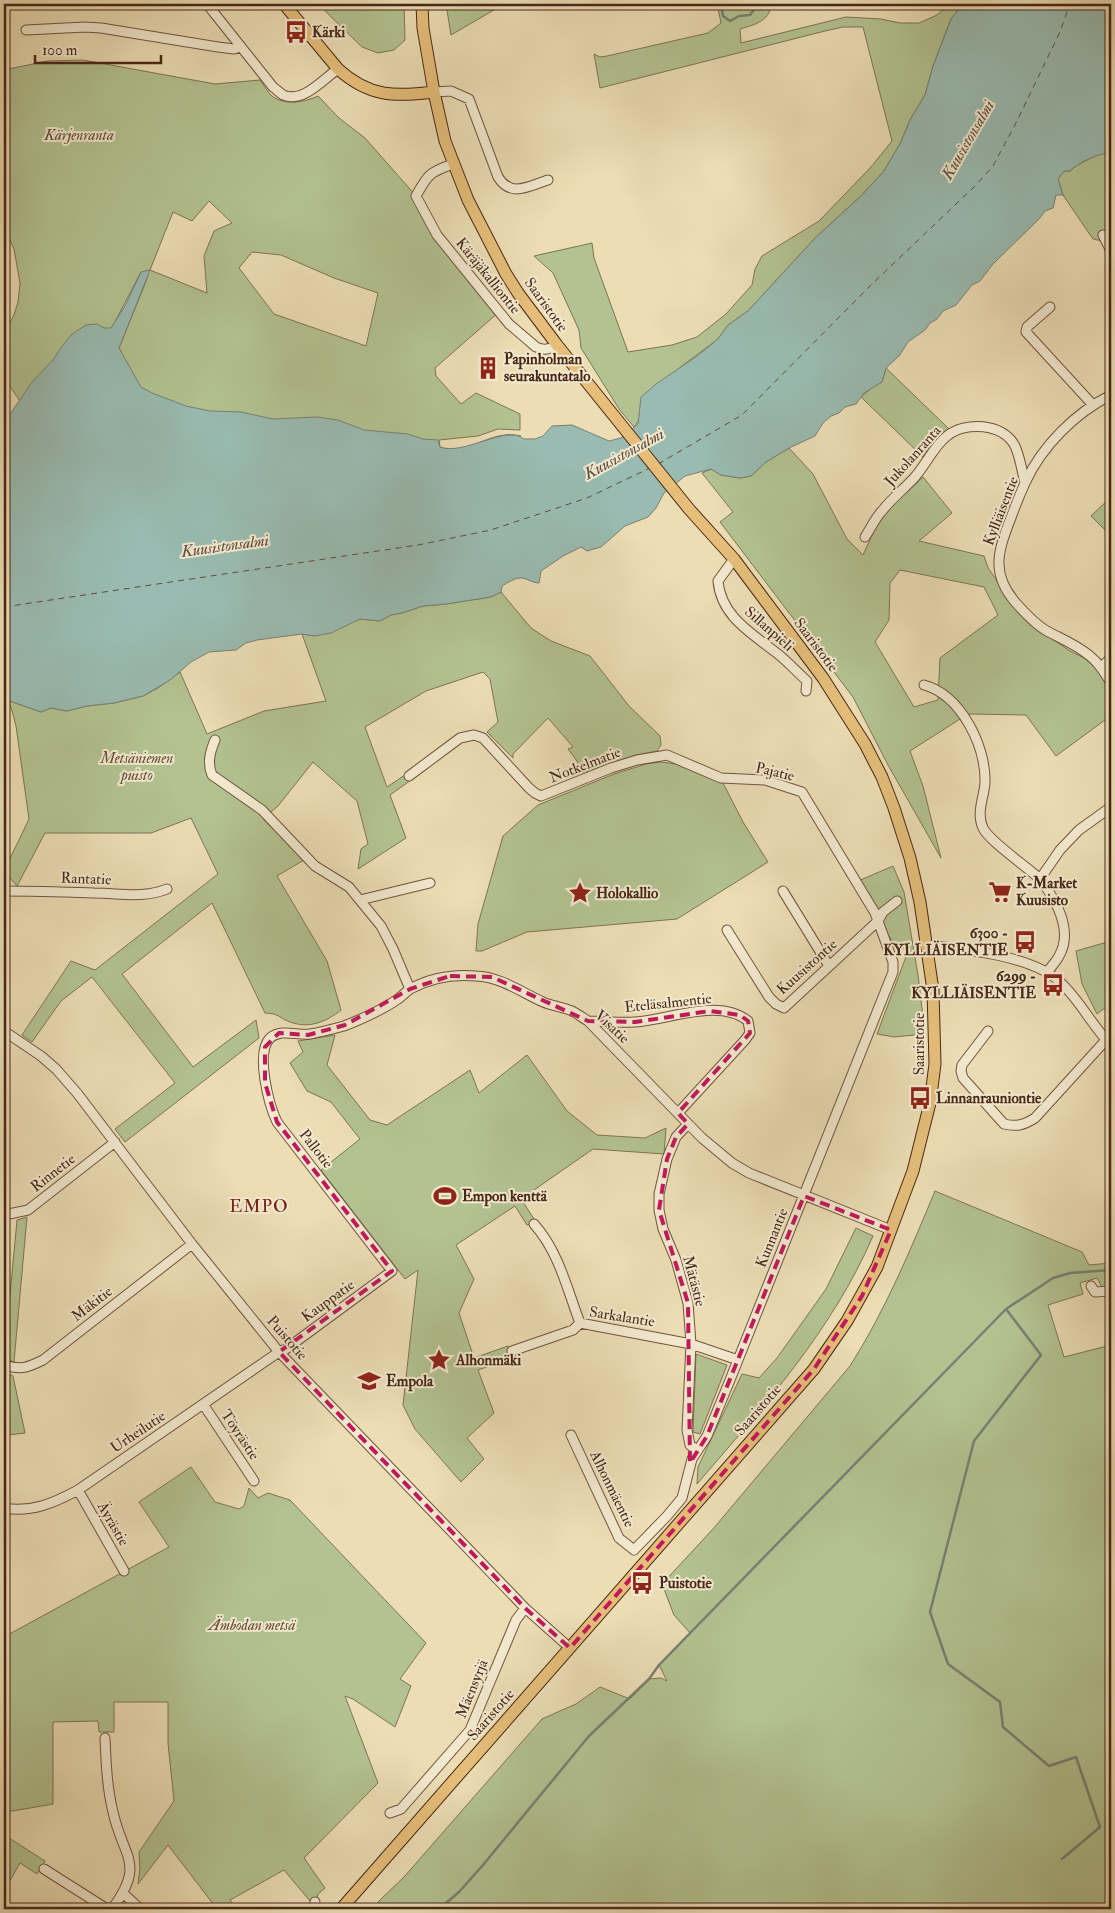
<svg xmlns="http://www.w3.org/2000/svg" width="1115" height="1913" viewBox="0 0 1115 1913" font-family="'IM FELL Double Pica',serif">
<style>
.green{fill:#b3c291;stroke:#7d7454;fill-rule:evenodd}
.water{fill:#99bbb1;stroke:#788073}
.lines{fill:none;stroke-linecap:round;stroke-linejoin:round}
.stream{stroke:#788073;stroke-width:2.5}
.ferry{stroke:#5c4c3d;stroke-width:1;stroke-dasharray:6 5;stroke-linecap:butt}
.minor-casing{stroke:#70543e;stroke-width:11}
.major-casing{stroke:#472716;stroke-width:13}
.minor{stroke:#f3e9cf;stroke-width:9}
.major{stroke:#e6be7a;stroke-width:11}
.marked{fill:none;stroke:#c2185b;stroke-width:4;stroke-dasharray:10 6;stroke-linejoin:round}
.labels{text-anchor:middle;dominant-baseline:central;stroke-width:4;stroke-linejoin:round;paint-order:stroke}
.poi-label{font-size:15px;font-weight:bold;fill:#472716;stroke:#f3e9cf;text-anchor:start}
.park-label{font-size:15px;font-style:italic;fill:#624e35;stroke:#f3e9cf}
.street-label{font-size:15px;fill:#472716;stroke:#f3e9cf}
.water-label{font-size:16px;font-style:italic;fill:#5c4c3d;stroke:#f3e9cf}
.quarter-label{font-size:18px;letter-spacing:1px;fill:#7a1f14;stroke:#f3e9cf}
</style>
<rect width="100%" height="100%" fill="#ecddb5"/>
<filter id="stains"><feTurbulence type="fractalNoise" baseFrequency=".004" numOctaves="4"/><feColorMatrix values="0 0 0 0 .2 0 0 0 0 .09 0 0 0 0 .02 0 0 0 .5 -.17"/></filter>
<radialGradient id="worn" r=".72"><stop offset=".6" stop-color="#630" stop-opacity="0"/><stop offset="1" stop-color="#630" stop-opacity=".3"/></radialGradient>
<path class="green" d="M318,4h86l1,36 -11,10 -16,3 -16,-6z
M446,4h58l-53,31z
M717,4h55c-4,18 -16,20 -32,25l1,14 105,-26 35,2 19,4h19l16,-7 10,-7 3,-5h15l-12,15 -18,47 -8,29 -15,25 -9,22 -17,29 -23,25 -45,41 -68,74 -20,14 -10,14 -44,33 -40,55 -15,-18 -38,-61 -2,-18 -26,-57 -19,-17 58,-13 2,15 34,94 44,-7 25,-8 29,-23 26,-29 3,-16 7,-13 57,-35 52,-54 21,-26 -29,-114h-20l-18,4 -225,57 -6,-34 6,3 7,-1 101,-23 13,-10z
M83,60l132,24 45,-4c4,5 7,12 12,16 13,10 33,6 46,0l21,22 26,20 51,58 21,39 62,77 -64,56 1,8 25,28 15,-11 44,21v16l-22,-1 -20,7 -39,4 1,7c22,9 43,-10 65,-12 5,-1 11,0 16,1l-74,33 -277,-10 -51,-111 28,-69 -6,-7 -25,48 -16,44 -83,42 3,-5 -16,-23v-45l10,-18 4,-13 2,-19 -6,-34 -10,-22v-157l43,-9zM209,201l23,22 -18,8 -10,25 3,37 -57,-23 23,-58 19,9zM252,252l29,3 53,23 44,15 -12,53 -92,-32 -35,-46z
M1101,153h10v90l-18,-4 -30,-44 -5,-16 6,-8h6c8,-8 21,-12 31,-18z
M886,368l63,61 -17,15 -9,13 -62,-60 13,-11 8,-4z
M789,448l24,26 34,65 16,16 15,-33 9,-12 36,-33 29,36 -33,28 65,15 4,12 38,53 44,30 14,7 13,11 14,23v34l-6,-6 -49,36 -30,-41 -55,-1 -11,5 -50,32 13,35 18,72 -53,-93 -35,-68 -133,-175 13,-10 -31,-39 9,-4 10,6 19,3 11,-2 15,-14zM900,570l84,17 14,28 -58,43 -2,42 -24,7 -39,-65 14,-22 1,-37z
M1111,497v39l-20,-20z
M501,592l30,36 20,13 39,15 39,50 31,30 1,9 -4,6 -21,4 -54,18 -5,-12 -9,-12 5,-2 -25,-29 -35,36v4l-26,-26 11,-10 -8,-43 -7,-7 -57,19 -61,36 22,60 21,-14 3,7 -21,15 16,43 -48,31 3,-20 7,-5 -11,-43 -44,-39 -35,44 -15,13 41,41 -27,16 50,85 14,49c-15,12 -32,19 -51,12 -13,-5 -9,-8 -25,-9l-53,-110 -90,71 71,93 63,-47 3,18 -134,104 -10,-13 60,-46 -83,-106 -31,24 -29,41 -10,-7 49,-74 24,9 123,-96 -27,-56 -40,15h-106l-28,53 -13,-15 25,-52 -13,-93 -5,-19 -7,-8 37,13 10,-4 16,3 20,-5 27,-3 29,-7 15,-8 22,-16 27,62 57,-23 62,-10 -24,-67 13,2 45,-17 20,2 11,-6 11,-2 21,-7 23,-2 45,-7z
M661,762l16,2 45,17 21,41 25,40 -91,57 -150,13 -45,19h-6l2,-27 25,-88 35,-31 76,-31 32,-10z
M893,866l11,26 14,83 7,59 -31,3 -17,-3 30,-80 -3,-6 -9,-3 -8,-12 -10,-24 -19,-28z
M1111,941v62l-14,11 -15,-30 -6,-33z
M335,1035l-8,30 43,55 17,5 83,-55 9,23 48,-38 40,56 30,24 48,3 21,-10 -2,26 -71,-5 -72,50 15,23 -9,3 -12,-19 -59,39 18,34 -15,34 15,45 34,-12 4,12 -34,12 16,43 -27,25 17,21 -23,23 -46,-53 -12,-24 15,-135 -13,9 -84,-109 39,-31 -29,-37 -24,-11 -17,-28 13,-11 -5,-11z
M935,1191l147,61 7,13 22,-2v22l-9,2 -5,-9 -17,5 3,11 -35,11 16,52 47,-12v564h-728l-5,-7 26,-25 138,-158 34,-15 24,-17 30,12 19,-20 12,-1 6,3 -8,-16 31,-32 -16,-18 -12,-31 51,-55 137,-163c35,-55 60,-115 85,-175z
M27,1217l-13,145 -10,-3 13,-139z
M856,1228l17,8c-41,95 -110,171 -176,248l1,-17 44,-93 17,4 18,-20 49,-69z
M696,1354l31,11 -27,69 -7,-2z
M4,1371l9,5 12,57 -18,2 -3,9z
M191,1467l24,35 24,7 5,-3 5,-18 9,10 10,-5 22,7 136,143 -26,36 11,7 -16,41 -42,-28 -8,-3 33,87 -74,75 21,30 -7,6 -3,13 -31,-37 -54,30 7,9h-20l-49,-64 -30,39 2,-16 -1,-16 35,-51 -6,-58v-41h-54v30h-15l-1,-11 -45,1v82l-46,8 2,26 36,23 -8,13 -17,-11 -16,28v-254l165,-90 -30,-45z"/>
<path class="water" d="M963,4h148v149c-12,0 -32,9 -41,18h-6l-6,8 5,16h-7l-3,13 -8,3 -6,8 -46,45 -13,17 -8,4 -16,20 -13,6 -6,8 -7,4 -5,7 -17,12 -9,14 -13,12 -4,14 -18,11 -8,11 -11,3 -6,6 -8,3 -8,7 -8,13 -26,12 -23,14 -15,14 -11,2 -19,-3 -10,-6 -26,7 -21,17 -8,15 -8,9 -23,9 -24,21 -14,4 -6,-4 -18,9 -22,15 -2,12c-7,0 -10,-4 -17,-5 -6,-1 -15,5 -20,8l-1,6 -10,5 -45,7 -23,2 -21,7 -11,2 -11,6 -20,-2 -29,14 -16,3 -13,-2 -45,6 -11,3 -10,7 -27,2 -18,10 -21,18 -27,16 -29,7 -27,3 -20,5 -16,-3 -10,4 -37,-13v-276l28,-41 21,-22 9,-14 10,-12 14,-9 11,-1 7,4h7l14,-22 16,-34 9,-2 -31,78 22,39 11,6 34,13 24,5 31,1 32,7 44,-2 21,3 26,10 44,4 15,5 15,1 2,7c24,9 67,-23 84,-8h11l8,-3 9,-10 20,-1 37,16 12,-3 17,-14 3,-27 15,-13 41,-28 21,-17 10,-14 20,-14 68,-74 45,-41 23,-25 17,-29 9,-22 15,-25 8,-29 18,-47z"/>
<g class="lines">
<path class="stream" d="M721,4l2,12 7,5 9,-5 11,-1 8,-11
M1006,1309l35,46 -67,86 -44,171 18,52 52,38 3,25 46,39 27,-9 24,70 -38,32
M439,1909l20,-17 24,-27 106,-129 60,-57 10,-14 347,-356 47,-31 17,-5 41,-3"/>
<path class="ferry" d="M658,464l84,-49 130,-131 104,-99 17,-19 24,-45 42,-87 11,-30
M4,607l414,-62 73,-15 96,-32 63,-30"/>
<defs>
<path id="minor" d="M207,4l66,83c3,2 7,6 10,8 20,9 41,-17 55,-26
M26,30l59,-3 16,1 117,19 16,2 6,-2
M434,92l17,-1 18,8 29,78c13,21 31,9 50,3
M453,164c-23,8 -25,10 -37,32l21,39 72,89 27,23c9,4 13,2 21,-2
M1103,235l8,16
M1050,307l-23,20 -1,5 67,73
M1111,395c-36,18 -69,51 -86,88 -5,11 -9,21 -13,32 -13,34 -23,57 4,88 9,10 20,22 31,28 15,8 30,14 43,25 9,7 15,17 21,27
M865,537c6,-9 10,-19 17,-26 9,-12 22,-22 32,-33 12,-13 19,-31 33,-42 18,-15 56,-13 68,10 5,11 7,25 10,37
M734,559l-16,22c3,36 35,53 60,73 10,8 19,18 29,27l-1,10
M1101,667l10,-9
M924,685c37,10 62,61 61,98 -1,14 -9,30 -2,45 6,13 43,38 57,51
M215,740c-5,12 -8,23 -3,35l50,35 53,56 34,21 32,39 12,23 17,40
M409,776l51,-38 14,-3 9,3 46,50 6,5 6,3 70,-28 26,-8 30,-5 54,23 44,2 37,12 73,121 18,49v10l-163,408 -23,56 -15,23 -10,39 -15,18 -33,34 -15,-12 -48,-103
M4,891c30,0 60,1 90,2 26,0 48,6 73,-4
M783,891l46,75
M360,900l70,-17
M727,930l42,67 7,7 8,4 94,-87 5,-9 14,-11
M928,945c37,4 105,11 132,37 20,18 32,44 51,63
M1047,972c4,-5 9,-10 12,-16 15,-26 -3,-56 -19,-77l20,-29 19,-20 32,-23
M588,1021c16,0 32,2 47,1 34,-2 84,-25 113,-1l2,12 -5,7 -67,73
M4,1031l37,25 15,13 21,24 115,151 87,108 246,256 45,40
M988,1031l-26,34 -1,6 2,7 41,46c13,3 20,1 31,-6l71,-78
M688,1124l-12,13 -9,22 -8,35v16l4,19 13,31 12,43 3,41 -4,86 3,15 7,5
M4,1215l24,-5 87,-68
M534,1224c25,28 33,65 46,99l111,21 47,16
M1091,1286l4,6 16,-1
M512,1351l61,-21 7,-7
M4,1365c17,5 23,3 39,-5l149,-116
M203,1404l51,77
M78,1490l46,81
M4,1508c27,5 50,-5 74,-18l201,-138 7,-3 106,-78 -115,-149c-8,-17 -22,-69 -7,-84 11,-10 28,-2 40,-4 12,-2 23,-5 34,-8 18,-7 38,-16 54,-27 4,-3 8,-7 12,-10 20,-11 44,-15 66,-13 25,1 45,16 67,26 9,4 20,5 29,9 6,3 11,7 16,10l114,117 30,25 17,10 142,57
M105,1738c1,24 2,50 8,74 10,46 33,51 -1,97
M390,1813l11,-4 69,-79 46,-110 9,-12
M44,1869l63,40
M123,1893l17,16
M315,1909v-7"/>
<path id="major" d="M284,4l54,65c31,28 57,28 96,23
M341,1909l473,-540 33,-48 30,-54 36,-96 17,-68 5,-39 -2,-74 -13,-88 -10,-44 -16,-50 -12,-31 -17,-33 -42,-66 -89,-119 -45,-50 -132,-164 -39,-52 -12,-19 -38,-74 -23,-59 -11,-49 -11,-64 -1,-24"/>
</defs>
<use href="#minor" class="minor-casing"/>
<use href="#major" class="major-casing"/>
<use href="#minor" class="minor"/>
<use href="#major" class="major"/>
</g>
<path class="marked" d="M450,976l42,1 96,44 47,1 75,-11 30,4 8,6 2,12 -72,80 10,11 -12,13 -9,22 -8,51 29,93 2,160 17,-27 97,-240 87,34 -29,66 -48,73 -244,279 -45,-40 -246,-256 113,-81 -115,-149 -12,-39v-36l14,-14 29,2 37,-10 65,-36z"/>
<defs>
<symbol id="bus-bare" viewBox="-9 -9 18 18"><path d="M-5-6H5V4H4V6H2V4H-2V6H-4V4H-5ZM-3.5-4V0h7V-4ZM-3.5 1.2v1.5H-2V1.2ZM2 1.2v1.5H3.5V1.2Z" fill="#8f2418" stroke="#f3e9cf" stroke-width="2.5" paint-order="stroke"/></symbol>
<symbol id="building-bare" viewBox="-9 -9 18 18"><path d="M-4-6H4V6H1V3H-1V6H-4ZM-2.5-4.3h1.7v1.8h-1.7ZM.8-4.3h1.7v1.8H.8ZM-2.5-1h1.7V.8h-1.7ZM.8-1h1.7V.8H.8Z" fill="#8f2418" stroke="#f3e9cf" stroke-width="2.5" paint-order="stroke"/></symbol>
<symbol id="supermarket-bare" viewBox="-9 -9 18 18"><path d="M-6-5.5h2.5l.6 2H6L4.5 2H-2.5L-4.4-4H-6ZM-1.5 3.2a1.3 1.3 0 1 0 .1 0ZM3 3.2a1.3 1.3 0 1 0 .1 0Z" fill="#8f2418" stroke="#f3e9cf" stroke-width="2.5" paint-order="stroke"/></symbol>
<symbol id="sight-bare" viewBox="-9 -9 18 18"><path d="M0-6L1.8-2.2L6-1.7L2.9 1.2L3.7 5.4L0 3.3L-3.7 5.4L-2.9 1.2L-6-1.7L-1.8-2.2Z" fill="#8f2418" stroke="#f3e9cf" stroke-width="2.5" paint-order="stroke"/></symbol>
<symbol id="stadium-bare" viewBox="-9 -9 18 18"><path d="M0-5a6.5 5 0 1 0 0 10a6.5 5 0 1 0 0-10ZM-3.5-1.8h7v3.6h-7Z" fill="#8f2418" stroke="#f3e9cf" stroke-width="2.5" paint-order="stroke"/></symbol>
<symbol id="school-bare" viewBox="-9 -9 18 18"><path d="M0-5L7-2L0 1L-7-2ZM-4 1L0 2.5L4 1V4Q0 6-4 4Z" fill="#8f2418" stroke="#f3e9cf" stroke-width="2.5" paint-order="stroke"/></symbol>
</defs>
<g fill-rule="evenodd">
<use href="#bus-bare" x="280" y="16" width="32" height="32"/>
<use href="#building-bare" x="472" y="352" width="32" height="32"/>
<use href="#supermarket-bare" x="984" y="876" width="32" height="32"/>
<use href="#sight-bare" x="564" y="877" width="32" height="32"/>
<use href="#bus-bare" x="1009" y="926" width="32" height="32"/>
<use href="#bus-bare" x="1037" y="969" width="32" height="32"/>
<use href="#bus-bare" x="904" y="1082" width="32" height="32"/>
<use href="#stadium-bare" x="429" y="1180" width="32" height="32"/>
<use href="#sight-bare" x="423" y="1344" width="32" height="32"/>
<use href="#school-bare" x="353" y="1365" width="32" height="32"/>
<use href="#bus-bare" x="626" y="1567" width="32" height="32"/>
</g>
<g class="labels">
<g class="poi-label">
<text x="312" y="32">Kärki</text>
<text x="504" y="359">Papinholman<tspan x="504" dy="17">seurakuntatalo</tspan></text>
<text x="1016" y="883">K-Market<tspan x="1016" dy="17">Kuusisto</tspan></text>
<text x="596" y="893">Holokallio</text>
<text x="1008" y="933" text-anchor="end">6300 -<tspan x="1008" dy="17">KYLLIÄISENTIE</tspan></text>
<text x="1036" y="976" text-anchor="end">6299 -<tspan x="1036" dy="17">KYLLIÄISENTIE</tspan></text>
<text x="936" y="1098">Linnanrauniontie</text>
<text x="462" y="1196">Empon kenttä</text>
<text x="456" y="1360">Alhonmäki</text>
<text x="386" y="1381">Empola</text>
<text x="659" y="1583">Puistotie</text>
</g>
<g class="park-label">
<text x="79" y="135">Kärjenranta</text>
<text x="137" y="758">Metsäniemen<tspan x="137" dy="17">puisto</tspan></text>
<text x="252" y="1625">Ämbodan metsä</text>
</g>
<g class="street-label">
<text transform="translate(488 276) rotate(51)">Käräjäkalliontie</text>
<text transform="translate(546 305) rotate(54)">Saaristotie</text>
<text transform="translate(913 456) rotate(-48)">Jukolanranta</text>
<text transform="translate(1001 511) rotate(-69)">Kylliäisentie</text>
<text transform="translate(769 629) rotate(41)">Sillanpieli</text>
<text transform="translate(816 645) rotate(53)">Saaristotie</text>
<text transform="translate(585 765) rotate(-21)">Notkelmatie</text>
<text transform="translate(775 772) rotate(13)">Pajatie</text>
<text transform="translate(86 879) rotate(2)">Rantatie</text>
<text transform="translate(807 967) rotate(-42)">Kuusistontie</text>
<text transform="translate(668 1003) rotate(-6)">Eteläsalmentie</text>
<text transform="translate(612 1027) rotate(43)">Visatie</text>
<text transform="translate(919 1044) rotate(-90)">Saaristotie</text>
<text transform="translate(316 1149) rotate(52)">Pallotie</text>
<text transform="translate(53 1173) rotate(-38)">Rinnetie</text>
<text transform="translate(772 1238) rotate(-68)">Kunnantie</text>
<text transform="translate(694 1281) rotate(75)">Mätästie</text>
<text transform="translate(328 1301) rotate(-36)">Kauppatie</text>
<text transform="translate(92 1304) rotate(-38)">Mäkitie</text>
<text transform="translate(622 1317) rotate(9)">Sarkalantie</text>
<text transform="translate(287 1338) rotate(49)">Puistotie</text>
<text transform="translate(758 1410) rotate(-49)">Saaristotie</text>
<text transform="translate(138 1432) rotate(-34)">Urheilutie</text>
<text transform="translate(240 1435) rotate(56)">Töyrästie</text>
<text transform="translate(612 1489) rotate(64)">Alhonmäentie</text>
<text transform="translate(113 1524) rotate(60)">Äyrästie</text>
<text transform="translate(472 1689) rotate(-68)">Mäensyrjä</text>
<text transform="translate(491 1715) rotate(-49)">Saaristotie</text>
</g>
<g class="water-label">
<text transform="translate(968 140) rotate(-60)">Kuusistonsalmi</text>
<text transform="translate(624 454) rotate(-29)">Kuusistonsalmi</text>
<text transform="translate(225 546) rotate(-8)">Kuusistonsalmi</text>
</g>
<g class="quarter-label">
<text x="259" y="1206">EMPO</text>
</g>
</g>
<rect width="1115" height="1913" fill="none" stroke="#ecddb5" stroke-width="20"/>
<rect x="5" y="5" width="1105" height="1903" fill="none" stroke="#472716" stroke-width="2.5"/>
<rect x="10" y="10" width="1095" height="1893" fill="none" stroke="#472716"/>
<path d="M35 55v8h126v-8" fill="none" stroke="#472716" stroke-width="2.5"/>
<text x="42" y="55" font-size="15" fill="#472716" stroke="#f3e9cf" stroke-width="4" paint-order="stroke">100 m</text>
<rect width="100%" height="100%" filter="url(#stains)"/>
<rect width="100%" height="100%" fill="url(#worn)"/>
</svg>
